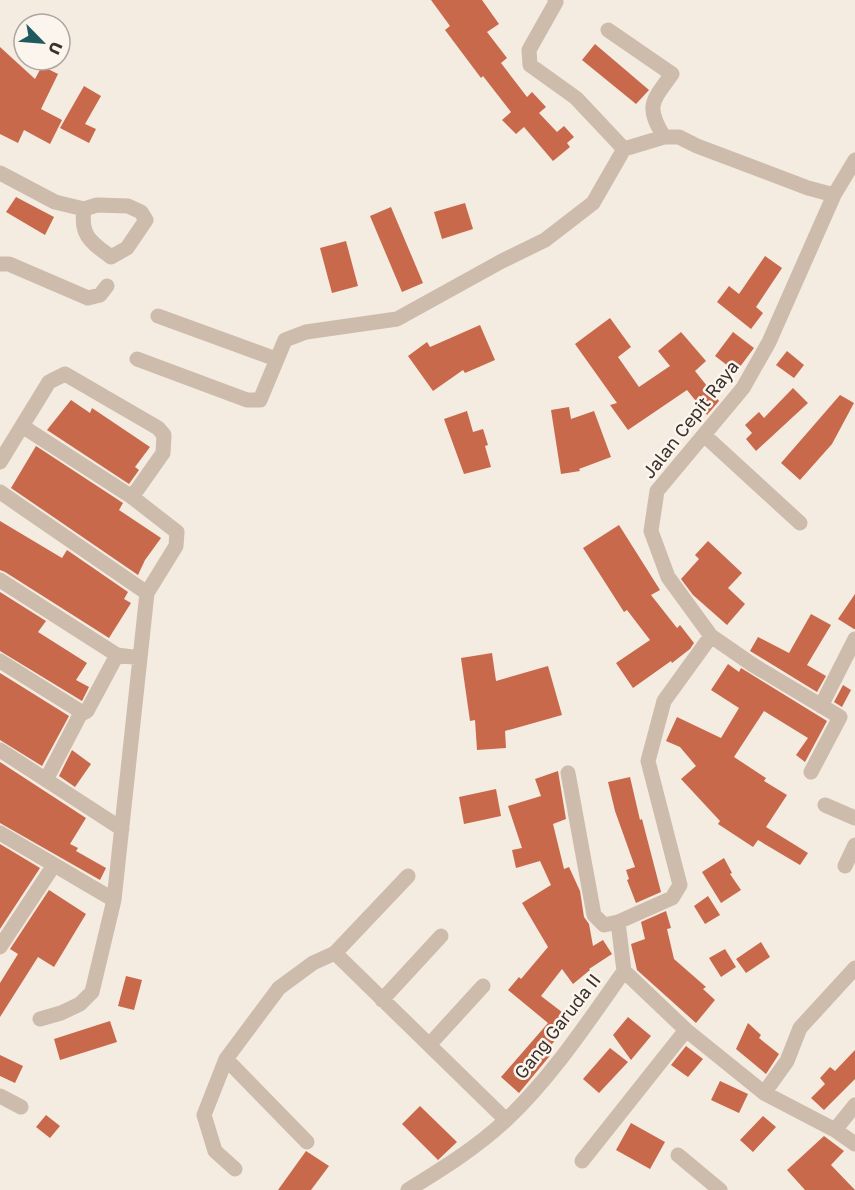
<svg xmlns="http://www.w3.org/2000/svg" width="855" height="1190" viewBox="0 0 855 1190" font-family="'Golos Text',sans-serif">
<style>
.building{fill:#c8694b}
.lines{fill:none;stroke-linecap:round;stroke-linejoin:round}
.minor{stroke:#cdbbac;stroke-width:15}
.labels{text-anchor:middle;dominant-baseline:central;stroke-width:5;stroke-linejoin:round;paint-order:stroke}
.street-label{font-size:18px;fill:#3b302b;stroke:#fbf5ee}
</style>
<rect width="100%" height="100%" fill="#f4ebe1"/>
<path class="building" d="M431,0h51l17,24 -12,8 20,26 -6,5 26,34 5,-5 14,15 -7,6 18,19 7,-6 10,11 -7,6 3,4 -17,14 -29,-34 -8,7 -14,-14 9,-8 -28,-36 -2,2 -36,-48 5,-4z
M595,44l54,46 -13,14 -54,-44z
M0,47l35,32 7,-13 16,8 -17,35 21,11 -12,24 -26,-14 -6,13 -18,-9z
M84,86l17,10 -16,28 11,5 -7,14 -29,-15z
M16,197l38,20 -9,18 -39,-23z
M465,203l8,26 -31,10 -8,-27z
M391,207l32,76 -21,9 -32,-76z
M346,241l12,45 -26,7 -12,-45z
M765,256l17,12 -26,39 7,6 -12,16 -34,-27 12,-16 10,8z
M610,318l21,29 -13,10 21,30 31,-21 -12,-15 23,-19 25,29 -11,10 24,30 -12,14 -20,-25 -59,40 -18,-25 7,-2 -42,-59z
M480,325l15,35 -30,13 -2,-3 -30,21 -25,-35 19,-14 3,5z
M733,332l21,16 -18,24 -21,-16z
M787,351l17,14 -10,13 -18,-13z
M793,388l15,15 -52,48 -10,-12 6,-6 -7,-8 14,-13 5,6z
M840,395l14,8 -22,41 -32,36 -19,-17z
M71,400l19,13 2,-5 58,39 -15,20 4,3 -10,14 -82,-54z
M569,407l2,12 23,-8 17,46 -32,12 1,2 -19,3 -10,-64z
M467,411l6,21 10,-3 5,16 -3,1 6,21 -27,7 -20,-55z
M36,446l87,57 -4,7 42,28 -16,22 -7,15 -127,-87z
M0,521l62,37 5,-8 61,42 -4,7 7,4 -22,35 -104,-66 -5,-2z
M619,525l41,65 -9,5 26,33 3,-3 14,18 -4,6 -18,14 -1,-2 -38,27 -17,-25 34,-23 -23,-30 -3,2 -41,-64z
M708,541l34,32 -14,15 17,16 -18,21 -34,-30 -12,-16 18,-20 -4,-4z
M0,592l46,29 -8,11 49,31 -11,17 13,7 -7,14 -82,-50z
M855,594v35h-1l-16,-10z
M811,614l20,11 -24,40 19,11 -9,16 -67,-41 8,-14 31,16z
M492,653l4,28 52,-15 14,49 -57,16 1,17 -29,2 -2,-30 -5,1 -9,-63z
M728,664l11,8 2,-4 86,53 -22,41 -9,-7 12,-17 -44,-27 -30,46 32,21 -2,3 23,14 -21,32 42,26 -8,12 -42,-25 -5,7 -35,-23 2,-3 -39,-42 15,-13 -16,-19 -14,-6 11,-24 44,21 18,-30 -28,-18z
M0,673l69,43 -27,50 -42,-26z
M843,685l8,5 -9,17 -8,-5z
M72,750l19,14 -16,23 -16,-11z
M0,762l86,56 -16,26 8,4 -2,3 30,17 -6,12 -100,-57z
M558,771l8,48 -13,5 11,45 5,-2 11,24 4,26 5,7 4,22 10,-6 9,14 -23,15 1,1 -17,14 -11,-15 -21,27 30,23 -22,29 4,4 -34,41 -18,-16 47,-54 -40,-33 11,-13 2,2 27,-32 -26,-44 29,-18 -11,-24 -24,7 -4,-18 10,-2 -14,-42 33,-10 -6,-17z
M630,777l10,43 2,-1 19,73 -25,11 -9,-23 2,-1 -3,-9 9,-3 -20,-56 -7,-29z
M496,789l5,27 -37,8 -5,-27z
M0,844l40,24 -40,61z
M724,858l8,15 -2,1 11,16 -20,13 -19,-31z
M49,890l37,24 -32,53 -16,-10 -38,60v-34l18,-29 -8,-5z
M708,896l12,19 -15,9 -11,-18z
M666,911l5,17 -4,1 7,30 32,28 -3,2 12,11 -19,23 -59,-53 -6,-26 14,-5 -4,-17z
M761,942l9,15 -24,16 -10,-14z
M725,949l11,18 -15,10 -12,-19z
M126,976l16,4 -8,30 -16,-4z
M628,1017l23,19 -20,24 -18,-25z
M110,1021l7,21 -57,18 -6,-21z
M748,1023l13,12 -2,3 20,16 -13,20 -30,-25z
M686,1046l17,13 -15,18 -17,-12z
M610,1048l18,14 -29,31 -16,-14z
M855,1050v29l-31,31 -13,-12 14,-14 -5,-6 10,-11 5,4z
M0,1055l23,11 -8,17 -15,-7z
M720,1081l28,13 -9,19 -28,-13z
M420,1106l37,36 -19,18 -36,-36z
M46,1115l14,11 -10,12 -14,-11z
M763,1116l13,11 -23,25 -13,-12z
M631,1123l34,19 -15,27 -34,-19z
M824,1136l20,15 -13,14 24,25h-50l-18,-20z
M306,1151l23,15 -18,24h-33z"/>
<g class="lines">
<path class="minor" d="M555,0l1,2 -27,48 1,15 46,33 48,51 40,-12h15l18,9 111,42 26,7
M608,30l64,44c-20,28 -27,31 -8,63
M0,173l55,29 29,7 13,-4 31,1 13,6 5,8 -19,28 -16,9c-20,-15 -31,-21 -27,-48
M0,264h9l79,34 12,-3 7,-9
M158,316l118,43
M137,359l110,41h13l25,-60 21,-8 91,-13 105,-58 43,-21 48,-37 31,-54
M22,426l27,-44 16,-8 93,54 6,7 -1,18 -31,44
M704,435l96,88
M0,462l22,-36 110,71 45,35 -1,14 -29,47 -33,307 -22,92 -12,12 -19,9 -21,6
M0,492l147,101
M0,580l117,75 23,3
M0,661l83,52 4,-2 30,-56
M821,706l34,-67
M0,750l122,79
M811,772l29,-55 -87,-52 -42,-29 -43,-59 -17,-46 6,-40 86,-103 26,-46 65,-147 21,-35
M568,773l26,142 10,10 14,-3
M46,780l35,-67
M825,805l30,13
M0,833l114,67
M845,866l10,-21
M0,947l54,-82
M335,953l171,167
M624,971l62,59 78,63 71,37 20,14
M382,1000l59,-64
M430,1044l53,-58
M226,1059l81,83
M764,1093l23,-32 13,-33 55,-60
M0,1096l21,11
M835,1130l20,-25
M678,1155l42,35
M582,1161l104,-131
M235,1169l-20,-18 -11,-36 22,-56 53,-71 34,-25 22,-10 73,-77
M408,1190c34,-21 68,-42 97,-69 46,-43 83,-99 119,-150l-6,-49 54,-24 8,-13 -32,-124 16,-60 47,-65"/>
</g>
<g class="labels">
<g class="street-label">
<text transform="translate(690 419) rotate(-52)">Jalan Cepit Raya</text>
<text transform="translate(557 1026) rotate(-52)">Gang Garuda II</text>
</g>
</g>
<g transform="translate(42 42) rotate(115)"><circle r="28" fill="#fbf5ee" stroke="#aea6a0" stroke-width="1.5"/>
<path d="M0-4.5L10 22L0 15L-10 22Z" fill="#1f5a5e"/>
<text y="-9" font-size="16" font-weight="bold" text-anchor="middle" fill="#3b302b">U</text>
</g>
</svg>
